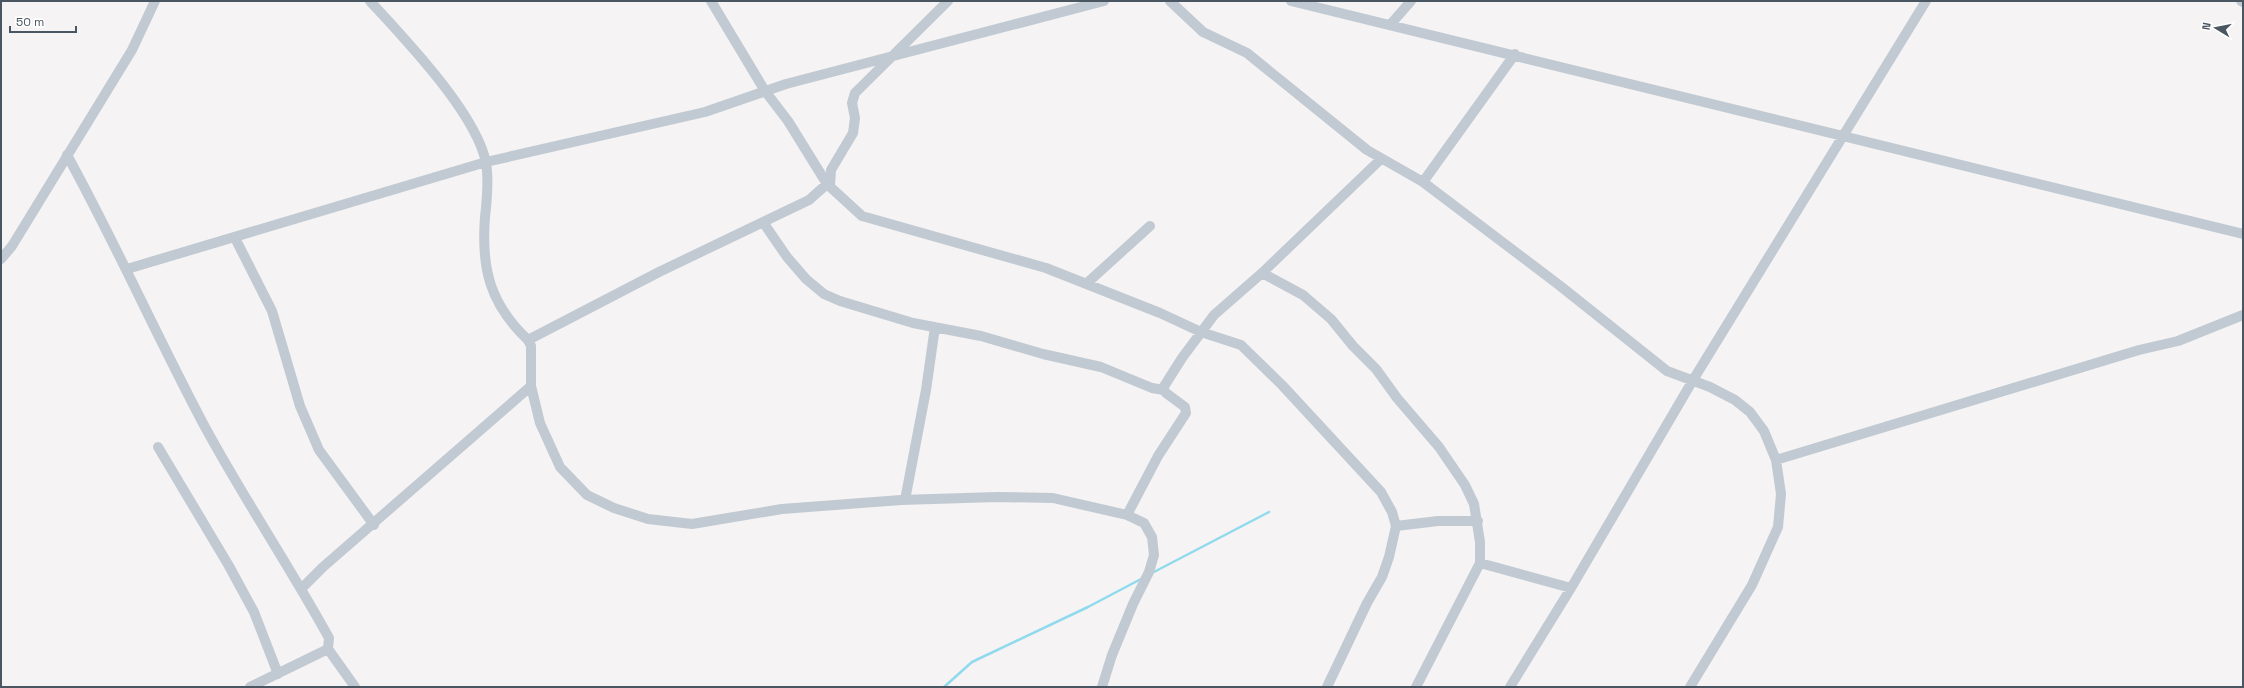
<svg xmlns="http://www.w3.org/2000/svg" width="2244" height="688" viewBox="0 0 2244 688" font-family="'Space Grotesk',sans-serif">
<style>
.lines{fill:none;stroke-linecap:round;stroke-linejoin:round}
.stream{stroke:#90daee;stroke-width:2.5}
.street{stroke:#c1cad2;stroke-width:10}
</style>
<rect width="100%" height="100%" fill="#f5f3f3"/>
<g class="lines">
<path class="stream" d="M1152,573l117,-61
M944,687l28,-25 116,-55 53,-28"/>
<path class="street" d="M370,1c34,37 107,113 116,162 3,17 1,37 -1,54 -4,52 5,87 43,123l3,6v40l9,37 20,44 27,28 27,13 34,11 44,5 90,-15 119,-9 96,-3 56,1 74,17 17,8 8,14 2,18 -5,17 -16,32 -21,51 -10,32
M711,1l54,90 23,30 39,63
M1170,1l33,31 44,21 120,97 56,32 136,103 108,86 43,16 25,13 15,12 14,19 12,29 5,34 -3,33 -26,58 -62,102
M1291,1l952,233
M2241,1l2,1
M1390,25l21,-24
M67,155c49,89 90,182 138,272 39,72 85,140 124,211l-1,11 -78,38
M1423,182l92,-128
M830,185l1,-15 22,-37 2,-15 -3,-15 3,-10 93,-92
M763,222l24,35 19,22 18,15 16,7 73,22 68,13 62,18 58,13 51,21 12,2
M235,238l37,73 28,95 19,44 55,75
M1,259l11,-13 120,-196 23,-49
M127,269l359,-107 219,-50 81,-28 318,-83
M1262,273l41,22 28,24 22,27 23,23 21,29 42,49 26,38 9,19 6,38v21l-64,124
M1086,284l64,-58
M528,340l131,-68 150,-72 18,-16 35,32 184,52 114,45 41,19 40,13 41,40 99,107 11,20 4,14 -7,31 -7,20 -15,26 -40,84
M158,447l71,119 25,46 24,62
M1776,460l363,-110 39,-9 65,-26
M905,500l21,-110 9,-63
M1127,515l31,-59 28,-43 -1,-6 -19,-14 -3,-5 19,-30 32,-43 48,-42 119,-114
M1396,526l42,-5h40
M1480,563l91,25
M301,589l22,-22 208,-181
M328,649l27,38
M1510,687l61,-99 122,-208 233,-379"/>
</g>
<rect width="2244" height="688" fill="none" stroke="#4a5661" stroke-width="4"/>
<g transform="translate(2216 28) rotate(280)" stroke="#ffffff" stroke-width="3" paint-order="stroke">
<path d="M0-3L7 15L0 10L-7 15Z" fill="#4a5661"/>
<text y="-6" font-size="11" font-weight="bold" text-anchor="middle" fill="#4a5661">N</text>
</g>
<path d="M10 26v6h66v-6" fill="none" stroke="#4a5661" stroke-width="2"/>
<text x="16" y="26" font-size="12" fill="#4a5661" stroke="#ffffff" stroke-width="3" paint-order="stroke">50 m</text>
</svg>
